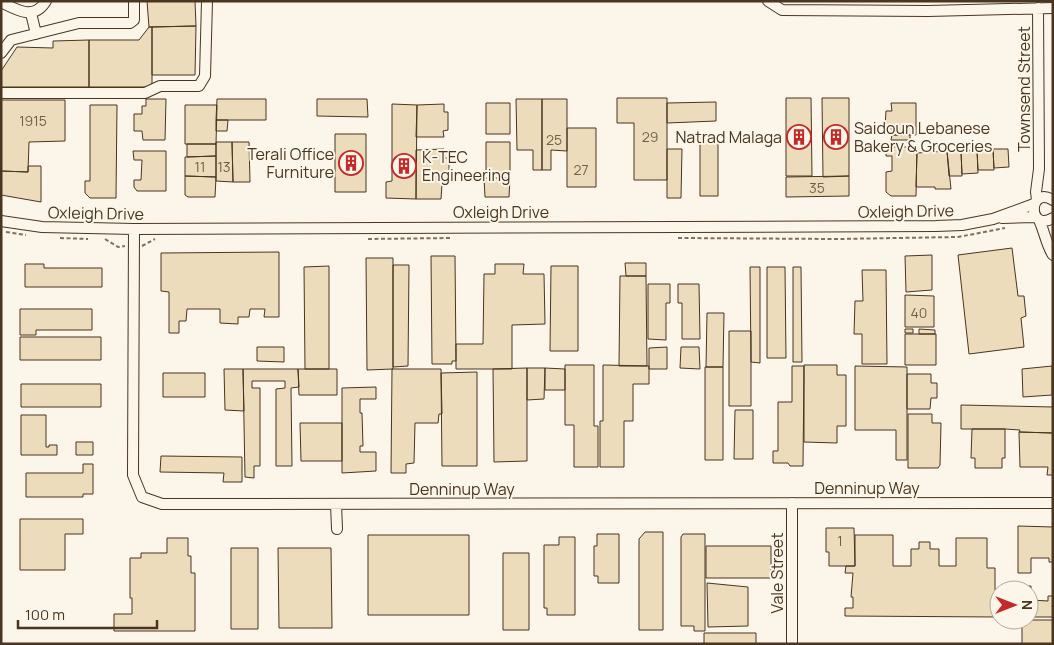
<svg xmlns="http://www.w3.org/2000/svg" width="1054" height="645" viewBox="0 0 1054 645" font-family="Manrope,sans-serif">
<style>
.building{fill:#ecdcbc;stroke:#4a3520}
.lines{fill:none;stroke-linecap:round;stroke-linejoin:round}
.minor-casing{stroke:#4a3520;stroke-width:12}
.path{stroke:#7f6f5c;stroke-width:2;stroke-dasharray:4 2.5;stroke-linecap:butt}
.minor{stroke:#fbf6e9;stroke-width:10}
.labels{text-anchor:middle;dominant-baseline:central;stroke-width:4;stroke-linejoin:round;paint-order:stroke}
.number-label{font-size:14px;fill:#725f47}
.street-label{font-size:16px;fill:#4a3520;stroke:#fbf6e9}
.poi-label{font-size:16px;fill:#4a3520;stroke:#fbf6e9;text-anchor:start}
</style>
<rect width="100%" height="100%" fill="#fbf6e9"/>
<path class="building" d="M147,1h48l1,25 -47,1z
M196,26l-1,49h-43v-48z
M149,27h3v56l-3,4h-60v-47h50z
M89,40v47h-88v-16l16,-24 36,1v-7z
M617,98h50v82h-33v-57h-17z
M786,98h25l1,78h-26z
M822,98h27v78l-26,1z
M146,99h20l-1,41h-22l-1,-9h-8v-17h8v-8h4z
M217,99h49v21h-50z
M317,99h50l1,18 -51,-1z
M516,99h26v71h-9v-20h-16z
M542,99h25v52l-16,-1v20h-9z
M1,100h64v41l-36,1 -1,30 -27,-1z
M716,102v19l-49,2v-20z
M486,103h24v31h-24z
M891,103h25v32h-24v-7h-7l1,-17h6z
M392,104l25,1 -1,94 -30,-1v-16l6,-1z
M444,104v8h4v18l-5,1 1,6h-28l1,-32z
M90,105h27l-1,93h-26l-5,-5v-12h5z
M185,105h32l-1,39h-31z
M216,120h12l-1,11h-11z
M567,128h29v59h-29z
M335,134h31v58h-31z
M892,135h18v5h-19z
M700,141h18v55h-18z
M216,142h16l1,40 -17,-1z
M232,142h17l1,40h-17z
M486,142h24v32h-24z
M187,144h29v12l-29,1z
M886,147h31l-1,49h-25l-5,-4v-20l6,-1v-15h-6z
M444,149l1,9h4v25l-7,1 -1,15h-25v-49z
M667,149h15l-1,49h-14z
M993,149l1,21h-16l-1,-20z
M993,149h15l1,18 -15,1z
M977,150l1,23 -16,1 -1,-23z
M133,151h33v40h-29l-3,-4v-7h7l1,-20h-8z
M947,151l4,38h-16v-2h-19l1,-34z
M947,151h14l1,25h-13z
M216,156v21l-31,-1v-19z
M28,166h13v36l-40,-7v-24l27,1z
M185,176l31,1 -1,20h-27l-3,-2z
M849,176v20l-63,1v-20z
M484,178h26l-1,19h-24z
M1012,248l6,48h6l2,20 -5,2 3,29 -55,7 -11,-99z
M279,252v65h-15l1,-8h-15l-1,8h-11v7l-18,-1v-14h-33l-1,12h-7v12h-10v-41l-8,-1v-38z
M932,255v35l-26,2 -1,-36z
M431,256h24l1,105h-4v3h-20z
M366,258h27v111l-26,1z
M625,263h21v13h-20z
M25,264h19v4h58v19h-77z
M495,264h29l-1,10h21l1,50 -33,1v44h-56v-25h27l1,-70h11z
M393,265h16l-1,101 -15,1z
M329,266v103h-24l-1,-102z
M551,266h27v85h-28z
M750,267h10v96l-9,-1z
M767,267h18l1,91h-19z
M793,267h8l1,95h-9z
M862,270h24l1,94h-25v-30h-8l1,-33h8z
M620,276h26l1,90h-28z
M648,284h22v19h-4v37l-18,-1z
M678,284h21l1,55h-18v-36h-4z
M905,295l29,1v31h-29z
M20,309h72v21h-56v5h-16z
M707,313h17l-1,54h-17z
M905,329h8v4h-8z
M919,329l16,1v4h-16z
M729,331h22v75h-22z
M905,334h31v31h-31z
M20,337h81v23h-81z
M257,347h27v15l-27,-1z
M667,347v22h-18v-21z
M681,347h18l1,22 -20,-1z
M565,365h29v61h4v41h-24v-42h-9z
M603,365l46,1v18h-16v37h-9v46h-24v-46h3z
M804,365h33v10h9v51h-9v17l-33,-1z
M792,366h12l-1,100h-13l-2,-3h-15v-12h5v-49h14z
M855,366l52,1v93h-11v-30h-41z
M1052,366v29l-29,2 -1,-28z
M705,367h18v93h-18z
M527,368h18l-1,31 -17,1z
M527,368v93l-33,1 -1,-93z
M545,368l20,1v21h-20z
M224,369h19l1,42 -19,-1z
M243,369h55l1,18 -8,1 1,78h-16v-77l9,-1v-7h-33v7h8v78h-6v12l-9,-1z
M298,369h39v26h-38z
M392,369h49l1,45h-3l-1,9h-23l-1,40 -8,1v9h-15z
M477,372v94h-35l-1,-93z
M163,373h42v24h-42z
M907,374h24v9h6v15h-6l-1,11h-23z
M21,384h80v23h-80z
M376,387v12h-16v14h2l1,33h-3v6h16v19l-34,2v-85z
M961,405l92,2v26l-34,-1 1,-2 -15,-1h-44z
M735,410h18v49h-19z
M908,414h24v9h9l-1,42 -2,3h-30z
M21,415h25v32h3v-2h8v10h-36z
M300,423h42v38h-41z
M972,429h33v29h-3v10h-27v-10h-4z
M1019,432l34,1v42h-6l1,-8h-28z
M76,442h17v13h-17z
M161,456l81,1v25h-19l1,-9 -64,-1z
M83,464h10v30h-10v3h-57v-24h57z
M20,519h63v15h-18v36h-45z
M1018,526l35,1v35h-4v-4h-18v15h-13z
M826,528h28l1,38h-26v-14h-3z
M645,532h18v98h-24v-91z
M597,534h22v49h-21v-7h-4v-30h3z
M683,534h22v97h-11v-5h-13v-89z
M368,535h101v80h-101z
M855,535h38v31h18v-17h8v-7h11v7h9v17h17v-28h31v30h8v22l4,1v26l-154,-1v-8h8v-11h-2l2,-24h-8l1,-7h9z
M559,537h16v78h-28v-7h-3v-63h15z
M167,538h21v18h3v17h4v58h-81v-17h18v-16h-2v-40h11v-5h26z
M706,546h65v32h-65z
M231,548h27v81h-27z
M278,548h53l1,80h-53z
M503,553h26v77h-26z
M707,583l41,4v39l-40,1z
M1018,586h13v14l17,1v-5h5v21h-24v-27h-11z
M1022,620h31v24h-31z
M704,633h52v11h-52z"/>
<g class="lines">
<defs>
<path id="minor" d="M768,1l14,9 146,1 125,-3
M1,2c16,8 33,19 45,-1
M31,13l5,21
M1,53l10,-13 68,-17h51l4,-3v-19
M1,93h144l15,-7h39l6,-10 2,-75
M1037,200l-1,-8 3,-23 -1,-161
M1053,200c-25,-15 -26,33 0,18
M1002,218l34,-1
M1039,220c5,10 8,27 14,35
M1,221l41,6 92,2 802,-3 26,-1 31,-6 41,-15
M134,229l-1,246 9,22 20,7 891,-1
M336,504l1,25
M792,644v-141"/>
</defs>
<use href="#minor" class="minor-casing"/>
<path class="path" d="M6,232l20,3
M60,238l28,1
M678,238l159,1 121,-2 47,-9
M105,239l13,8 7,-1
M368,239l82,-1
M142,246l13,-7"/>
<use href="#minor" class="minor"/>
</g>
<defs>
<symbol id="building-ring" viewBox="-11 -11 22 22"><circle r="9.5" fill="#fbf6e9" stroke="#c62828" stroke-width="1.5"/><path d="M-4-6H4V6H1V3H-1V6H-4ZM-2.5-4.3h1.7v1.8h-1.7ZM.8-4.3h1.7v1.8H.8ZM-2.5-1h1.7V.8h-1.7ZM.8-1h1.7V.8H.8Z" fill="#c62828"/></symbol>
</defs>
<g fill-rule="evenodd">
<use href="#building-ring" x="785" y="123" width="28" height="28"/>
<use href="#building-ring" x="822" y="123" width="28" height="28"/>
<use href="#building-ring" x="337" y="149" width="28" height="28"/>
<use href="#building-ring" x="390" y="152" width="28" height="28"/>
</g>
<g class="labels">
<g class="number-label">
<text x="33" y="120">1915</text>
<text x="650" y="136">29</text>
<text x="554" y="139">25</text>
<text x="200" y="166">11</text>
<text x="224" y="166">13</text>
<text x="581" y="169">27</text>
<text x="817" y="187">35</text>
<text x="919" y="312">40</text>
<text x="840" y="540">1</text>
</g>
<g class="street-label">
<text transform="translate(1024 89) rotate(-90)">Townsend Street</text>
<text transform="translate(906 211) rotate(-1)">Oxleigh Drive</text>
<text x="501" y="212">Oxleigh Drive</text>
<text transform="translate(96 213) rotate(1)">Oxleigh Drive</text>
<text x="867" y="488">Denninup Way</text>
<text x="462" y="489">Denninup Way</text>
<text transform="translate(777 573) rotate(-90)">Vale Street</text>
</g>
<g class="poi-label">
<text x="854" y="128">Saidoun Lebanese<tspan x="854" dy="18">Bakery &amp; Groceries</tspan></text>
<text x="782" y="137" text-anchor="end">Natrad Malaga</text>
<text x="334" y="154" text-anchor="end">Terali Office<tspan x="334" dy="18">Furniture</tspan></text>
<text x="422" y="157">K-TEC<tspan x="422" dy="18">Engineering</tspan></text>
</g>
</g>
<rect width="1054" height="645" fill="none" stroke="#4a3520" stroke-width="5"/>
<g transform="translate(1014 605) rotate(90)"><circle r="24" fill="#fbf6e9" stroke="#b4a999"/>
<path d="M0-4L9 19L0 12L-9 19Z" fill="#c62828"/>
<text y="-8" font-size="14" font-weight="bold" text-anchor="middle" fill="#4a3520">N</text>
</g>
<path d="M18 620v8h139v-8" fill="none" stroke="#4a3520" stroke-width="2.5"/>
<text x="25" y="620" font-size="15" fill="#4a3520" stroke="#fbf6e9" stroke-width="4" paint-order="stroke">100 m</text>
</svg>
